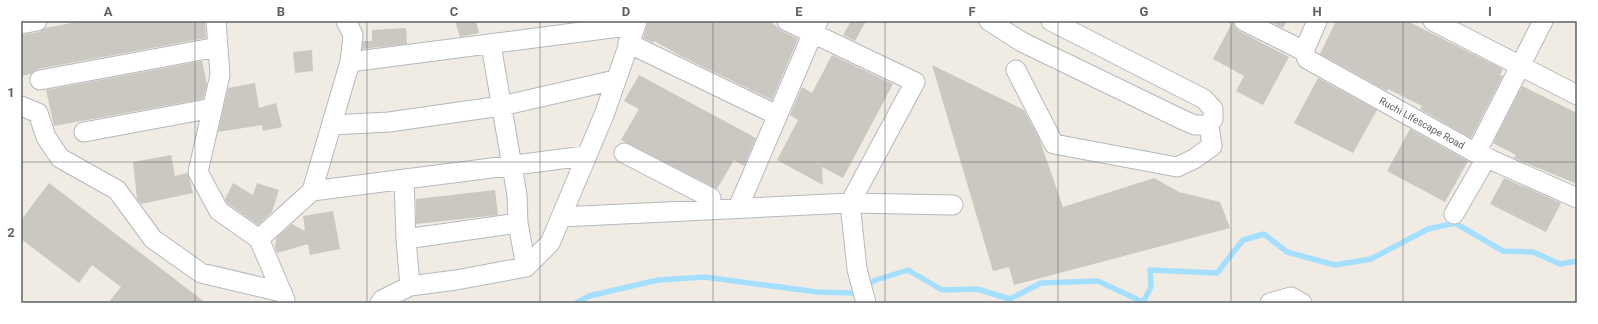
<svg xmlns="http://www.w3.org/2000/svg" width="1598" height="324" viewBox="0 0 1598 324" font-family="Roboto,sans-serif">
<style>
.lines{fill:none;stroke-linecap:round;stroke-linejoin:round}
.stream{stroke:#a5dfff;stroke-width:5.5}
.building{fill:#cbc7c1}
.minor-casing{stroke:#b5b8bc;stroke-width:21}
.minor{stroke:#fff;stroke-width:19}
.grid{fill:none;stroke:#5c6166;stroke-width:1;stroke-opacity:0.55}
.labels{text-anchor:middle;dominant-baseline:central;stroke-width:3;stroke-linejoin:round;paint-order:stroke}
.street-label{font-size:10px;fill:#5c6166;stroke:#fff}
.neatline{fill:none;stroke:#5c6166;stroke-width:1.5}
.grid-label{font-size:13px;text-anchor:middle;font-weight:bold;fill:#5c6166}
</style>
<rect width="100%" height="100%" fill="#f0ece4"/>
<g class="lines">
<path class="stream" d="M576,303l13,-7 69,-16 47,-3 112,15 35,1 24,-13 32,-10 34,20 35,-1 33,10 31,-16 57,-2 45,21 8,-15 -1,-17 67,3 26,-33 21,-6 23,18 48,13 36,-6 57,-30 27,-6 48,28 30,1 27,12 17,-3"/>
</g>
<path class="building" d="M82,21h123l1,17 -168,31 -7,5 -10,2v-41l18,-3 6,-4z
M455,21h21l3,12 -19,4z
M648,21h122l12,10 16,8 -26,61 -91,-44 -27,-15 -1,2 -10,-5z
M851,21h15l-11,20 -12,-6z
M1233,21l2,6 4,4 50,26 -26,48 -27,-14 8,-15 -31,-17z
M1269,21h18l-4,7z
M1336,21h71l96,48 -3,6 3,1 -32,62 -51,-29 2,-3 -34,-17 -1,2 -67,-37z
M406,28l1,16 -45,5 1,-8h9v-11z
M312,50l1,21 -18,2 -2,-21z
M832,55l61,29 -50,94 -21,-11 1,18 -46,-25 21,-40 -8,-5 12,-28 10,6z
M202,61l5,24 -4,14 -149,27 -8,-36z
M932,65l92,45 15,28 24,69 91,-29 25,14 41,10 10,26 -216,57 -5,-18 -16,4z
M639,75l117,63 -12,28 -10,-6 -17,29 -96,-49 18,-31 -15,-8z
M1318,78l59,32 -24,43 -59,-30z
M255,83l4,25 17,-5 6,24 -19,4 -1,-6 -44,7 10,-44z
M1522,86l55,27v71l-63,-26 2,-3 -23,-12z
M1410,129l58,32 -23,41 -58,-31z
M171,155l4,21 13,-3 5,20 -52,11 -4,-5 -4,-37z
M1504,178l57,25 -15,29 -56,-28z
M49,183l157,120h-98l13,-16 -29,-22 -13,18 -58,-44v-19z
M233,183l20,12 4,-12 22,7 -7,22 -14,13 -31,-22 -2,-4z
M495,190l3,25 -82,9v-25z
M333,211l7,38 -30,6 -2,-11 -31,9 -2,-5 1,-10 16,-14 13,7 -2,-15z"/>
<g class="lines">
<defs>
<path id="minor" d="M216,21l4,54 -22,97 21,39 40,28 26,61
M787,21l128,61 -65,121 7,66 9,34
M989,21l33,21 161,78 12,5h14l3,21 -18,13 -17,8 -123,-23 -38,-74
M1051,21l153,78 9,10v10l-4,6
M1244,21l60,30
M1317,21l-13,30 3,8 169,94 101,45
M1433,21l144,74
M21,24l16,-3
M628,43l149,72
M350,62l285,-37
M40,80l178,-33
M21,106l17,7 8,24 14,21 57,32 36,49 48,34 81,19
M332,125l57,-3 112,-16 114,-26
M84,132l129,-24
M624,153l87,45
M1476,153l67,-132
M404,179l2,60 4,47
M312,191l273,-35
M738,208l80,-187
M1454,214l33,-57
M561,217l289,-14 103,2
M518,223l8,44
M259,239l53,-48 38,-129 3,-27 -7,-14
M406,239l112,-16 -1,-28 -26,-150
M380,303l2,-3 28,-14 46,-6 70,-13 24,-24 54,-128 33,-94
M1270,303l21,-6 11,6"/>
</defs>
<use href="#minor" class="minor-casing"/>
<use href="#minor" class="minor"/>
</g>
<path class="grid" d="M195,21v282M367,21v282M540,21v282M713,21v282M885,21v282M1058,21v282M1231,21v282M1403,21v282M21,162h1556"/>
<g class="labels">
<g class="street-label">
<text transform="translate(1422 123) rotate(29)">Ruchi Lifescape Road</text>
</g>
</g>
<rect width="1598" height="324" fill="none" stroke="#ffffff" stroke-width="44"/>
<rect x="22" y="22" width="1554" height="280" class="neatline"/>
<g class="grid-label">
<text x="108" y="16">A</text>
<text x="281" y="16">B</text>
<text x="454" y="16">C</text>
<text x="626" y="16">D</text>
<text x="799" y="16">E</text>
<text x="972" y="16">F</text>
<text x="1144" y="16">G</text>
<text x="1317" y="16">H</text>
<text x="1490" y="16">I</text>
<text x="11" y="97">1</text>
<text x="11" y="237">2</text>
</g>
</svg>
